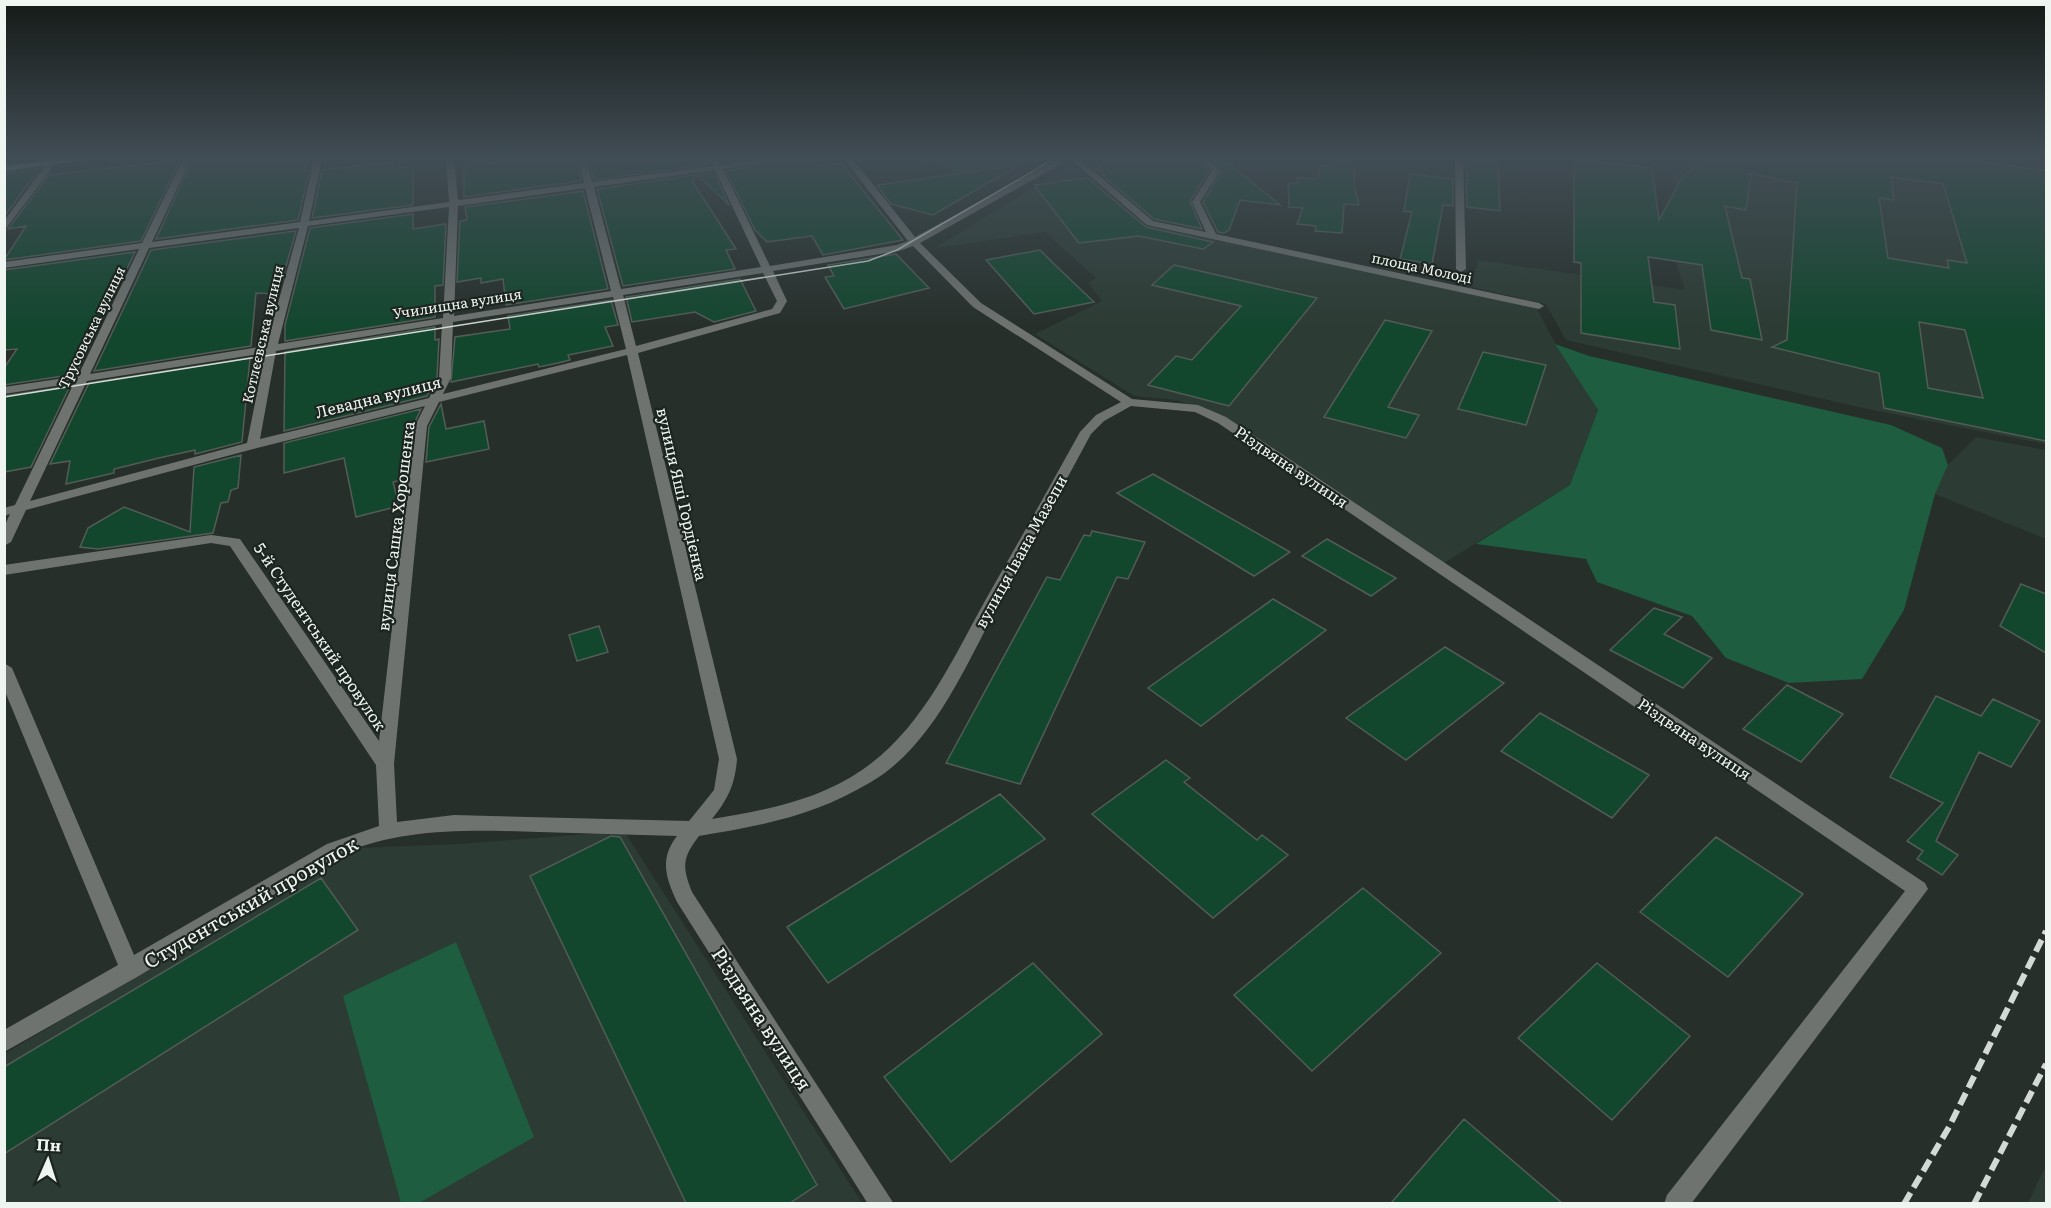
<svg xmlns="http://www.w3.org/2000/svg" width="2051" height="1208" viewBox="0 0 2051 1208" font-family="Literata,serif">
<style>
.built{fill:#2c3b33}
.green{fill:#1e5d3f}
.building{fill:#12472e;stroke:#535c57;stroke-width:1.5;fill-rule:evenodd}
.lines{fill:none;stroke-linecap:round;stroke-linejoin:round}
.minor{fill:#6f7370;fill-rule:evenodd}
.major{fill:#b1b9b4;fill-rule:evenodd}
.tram{stroke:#d3dad5;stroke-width:1.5}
.rail{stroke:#d3dad5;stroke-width:6;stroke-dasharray:13 6;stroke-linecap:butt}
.labels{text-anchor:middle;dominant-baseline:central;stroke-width:4.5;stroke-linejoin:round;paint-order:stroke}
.far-street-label{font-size:14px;fill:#eff5f1;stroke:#1d2520}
.street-label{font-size:16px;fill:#eff5f1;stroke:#1d2520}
.near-street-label{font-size:20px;fill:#eff5f1;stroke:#1d2520}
</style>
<rect width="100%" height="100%" fill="#262f2a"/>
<path class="built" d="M1684,159h362v285l-174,-34 -306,-70 -20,-36 -74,-17 6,-27 207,30 -9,-27 -4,-61 3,-33z
M1073,163l65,57 398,87 18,34 44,69 -28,75 -129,80 -226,-151 -38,-14 -43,-4 -99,-62 67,-33 -14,-18 8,-5 -51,-46 -110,16z
M1976,437l70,13v89l-111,-45 13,-29z
M624,831l238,372h-857l-1,-149 351,-206 105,-4z
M2046,1165v38h-18z"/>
<path class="green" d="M915,159h138l-94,15 -21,-11z
M1555,344l34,12 302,69 51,23 6,17 -13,29 -31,116 -42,69 -73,4 -63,-25 -34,-42 -95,-34 -11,-23 -110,-15 94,-59 28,-75z
M456,942l78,195 -115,66h-18l-58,-207z"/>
<path class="building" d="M193,159h115l-4,13 5,-1 -11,49 -142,19z
M488,159v4l35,-4h53l5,22 -117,16v-35z
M588,159h120l2,5 -116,16z
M787,159h31l1,7 22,-3 62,77 -80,15 -11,-19 -45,6 -12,-12 -29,-59z
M1094,159h103l12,12 -19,30 12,28 -48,-10 -51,-43 2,-1 -9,-7 6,-1z
M1212,159h11l57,46 -40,-5 -11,30 -5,3 -6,-1 -15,-30 19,-31z
M1330,159h25l-1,25 5,21 -15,-1 -2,29 -27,-2 1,-5 -19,-2 6,-16 -14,-1 -1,-24 10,1 -1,-6 20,1 4,-14 9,1z
M1465,159h33l2,52 -33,-4 -1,-27h2z
M1574,159l78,9 7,52 24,-44 22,-17h15l13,4v-4h228l85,12v270l-162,-33 -5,-35 -107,-26 15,-7 10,-157 -50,-10 4,3 -5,34 -21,-4 17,72 8,1 12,61 -51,-10 -9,-65 -54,-8 6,45 21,3 5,44 -99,-16v-70l-7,-1zM1891,177l52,7 24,79 -20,-3 2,8 -61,-10 -9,-60 15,2zM1919,322l46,8 18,68 -55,-10z
M180,160l-39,81 -137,19 22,-34 -18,3 41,-54z
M400,161l-1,7 14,-2v39l-101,13 10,-48z
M1019,165l-86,50 -42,-11 -14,-19z
M40,168l-36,49v-44z
M714,172l15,33 -31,-30 -6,6 44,68 -10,1 9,19 -112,17 -26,-97z
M1410,174l43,5v27l-10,-1 -11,59 -32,-5 12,-47 -8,-1z
M1088,178l58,49 67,15 -10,7 -64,-13 -60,7 -45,-58z
M583,191l25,98 -102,16 -3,-26 -22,4v-5l-24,4 3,-61 7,-1 -2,-13z
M413,214v15l33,-5 -3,61 -8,1v31l-150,24v-16l25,-97z
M296,231l-18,63 -22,-1 -5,53 -157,25 57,-121z
M1040,250l13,13 41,39 -60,12 -48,-54z
M135,252l-59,122 -72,11v-17l13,-19 -13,1v-80z
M896,254l33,34 -85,21 -19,-32 9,-1 -6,-11z
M1174,265l143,33 -88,108 -81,-21 28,-29 16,4 49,-54 -89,-21z
M740,279l16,32 -42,11 -19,-10 -63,10 -6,-25z
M611,300l7,25 -13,2 8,19 -45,9 2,5 -12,3 -19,4 -1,-3 -87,18 4,-45 55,-8 -2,-13z
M1385,320l47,11 -44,76 31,8 -13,23 -82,-21z
M435,327v13l4,-1 -2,38 -10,19 -143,35 1,-79z
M1483,352l63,13 -20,60 -68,-16z
M250,358l-8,84 -47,12v-4l-36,8 -45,11v4l-48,11 4,-23 -20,3 39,-81z
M70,386l-39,81 -27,5v-76z
M441,404l5,25 38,-8 5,28 -63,13 3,-35z
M421,409l-8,17 -8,53 -12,3 6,24 -43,11 -12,-59 -60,15v-30z
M241,455l-3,33 -7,2 -3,12 -7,1 -8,30 -115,16 -18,-2 8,-19 36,-21 66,25 4,-65z
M1153,474l137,78 -36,24 -137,-83z
M1092,531l53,11 -17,37 -11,-2 -97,207 -74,-21 101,-186 13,3 24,-45 6,1z
M1327,539l69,39 -25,18 -69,-40z
M2021,584l25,10v59l-46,-27z
M1273,599l53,31 -125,96 -53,-38z
M1654,608l28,9 -18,17 48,24 -29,30 -73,-38z
M599,626l9,26 -31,9 -8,-26z
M1445,647l59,36 -98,77 -60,-42z
M1787,685l56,29 -42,48 -58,-33z
M1936,696l45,20 12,-17 47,22 -29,46 -32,-15 -43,89 22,14 -16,20 -25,-16 6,-8 -16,-10 36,-38 -53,-26z
M1540,713l109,62 -37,43 -111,-67z
M1166,760l24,18 -6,4 73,58 5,-5 26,20 -75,63 -121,-104z
M1000,794l45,45 -217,144 -41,-56z
M611,836l9,1 197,348 -27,18h-104l-156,-327z
M1716,837l87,57 -75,83 -88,-65z
M321,878l37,52 -354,224v-87z
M1363,888l78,65 -129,118 -78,-76z
M1033,963l69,71 -151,128 -67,-85z
M1597,963l93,73 -78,84 -94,-82z
M1464,1119l98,84h-171z"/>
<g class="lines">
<path class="minor" d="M50,159h9l-55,72v-10z
M183,159h8l-39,83 148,-20 14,-63h8l-13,62 140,-19 -3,-43h8l4,41 126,-17 -6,-24h8l6,23 121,-16 -3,-7h8l3,6 39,-6h25l-62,10 47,97 127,-21 11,-4 -64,-82h9l62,78 144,-78h11l-150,84 61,60 151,96 66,6 28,12 699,466 3,6 -237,315h-27l3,-9 238,-304 -687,-468 -23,-11 -64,-6 -27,15 -13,13c-30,56 -61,112 -91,168 -34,62 -65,142 -129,180 -57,34 -107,43 -172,54 -17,22 -17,31 -7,56l202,312h-26l-191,-302c-11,-24 -18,-43 0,-66 -46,-1 -92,-3 -138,-4 -68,-2 -134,-5 -198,22l-204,123 -133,75v-22l114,-65 -114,-276v-26l8,5 122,287 193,-111 52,-18 -3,-61 -146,-219 -19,-3 -207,32v-10l207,-30 29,4 139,202 36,-315 10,-20 -168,42 -231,62 -15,32 -7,4v-19l6,-13 -6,2v-8l11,-3 59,-122 -70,11v-7l74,-11 61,-127 -135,19v-6l138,-19zM715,170l46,97 -140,22 -27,-102zM585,188l26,103 -157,25 4,-110zM449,207l-6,111 -165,26 30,-118zM299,228l-33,118 -176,28 59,-126zM913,246l60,61 148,95 -25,13 -16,17c-31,56 -62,111 -94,167 -34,61 -64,130 -124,171 -45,31 -97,40 -150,49 16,-20 23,-34 25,-60l-99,-406 142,-40 7,-12 -14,-30 126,-20zM763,273l14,28 -5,8 -136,37 -13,-51zM613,297l13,52 -183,45 8,-16 2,-56zM442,324l-3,54 -10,20 -169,41 16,-88zM265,353l-18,90 -217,58 57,-120zM627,355l92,404 -5,31 -25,31 -235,-6 -57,7 -3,-58 33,-338 12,-24z
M1070,159h9l74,62 53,11 -14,-30 20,-31 -13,-12h9l12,12 -20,31 16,32 323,69 5,3 -5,3 -392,-84z
M1455,159h8l3,110 -5,3 -5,-3z"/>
<path class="major" d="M64,159h29l-89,12v-5z"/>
<path class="tram" d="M4,397l864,-136 29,-11 157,-91"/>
<path class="rail" d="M1904,1204l45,-77 97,-196
M1974,1204l72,-140"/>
</g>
<linearGradient id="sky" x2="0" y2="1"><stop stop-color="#151a17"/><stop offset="0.48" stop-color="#414d55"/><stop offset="1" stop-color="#414d55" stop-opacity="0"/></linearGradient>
<rect width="2051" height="329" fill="url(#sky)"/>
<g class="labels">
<g class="far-street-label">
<text transform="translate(1422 267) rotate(12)">площа Молоді</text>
<text transform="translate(457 303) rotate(-9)">Училищна вулиця</text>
<text transform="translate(91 327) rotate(-64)">Трусовська вулиця</text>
<text transform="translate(262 334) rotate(-77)">Котлєєвська вулиця</text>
</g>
<g class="street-label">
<text transform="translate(378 396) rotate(-14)">Левадна вулиця</text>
<text transform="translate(1292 466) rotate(34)">Різдвяна вулиця</text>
<text transform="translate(683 494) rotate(77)">вулиця Яші Гордієнка</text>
<text transform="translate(395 526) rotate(-83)">вулиця Сашка Хорошенка</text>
<text transform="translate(1020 551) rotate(-61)">вулиця Івана Мазепи</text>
<text transform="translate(321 636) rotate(56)">5-й Студентський провулок</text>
<text transform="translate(1695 738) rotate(34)">Різдвяна вулиця</text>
</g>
<g class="near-street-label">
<text transform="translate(250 901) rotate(-30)">Студентський провулок</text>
<text transform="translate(763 1018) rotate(57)">Різдвяна вулиця</text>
</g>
</g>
<rect width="2051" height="1208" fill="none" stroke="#eff5f1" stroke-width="12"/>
<g transform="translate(48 1160) rotate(3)" stroke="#1d2520" stroke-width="4.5" paint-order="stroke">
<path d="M0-4.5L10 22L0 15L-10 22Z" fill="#eff5f1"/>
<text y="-9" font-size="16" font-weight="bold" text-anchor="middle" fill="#eff5f1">Пн</text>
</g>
</svg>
